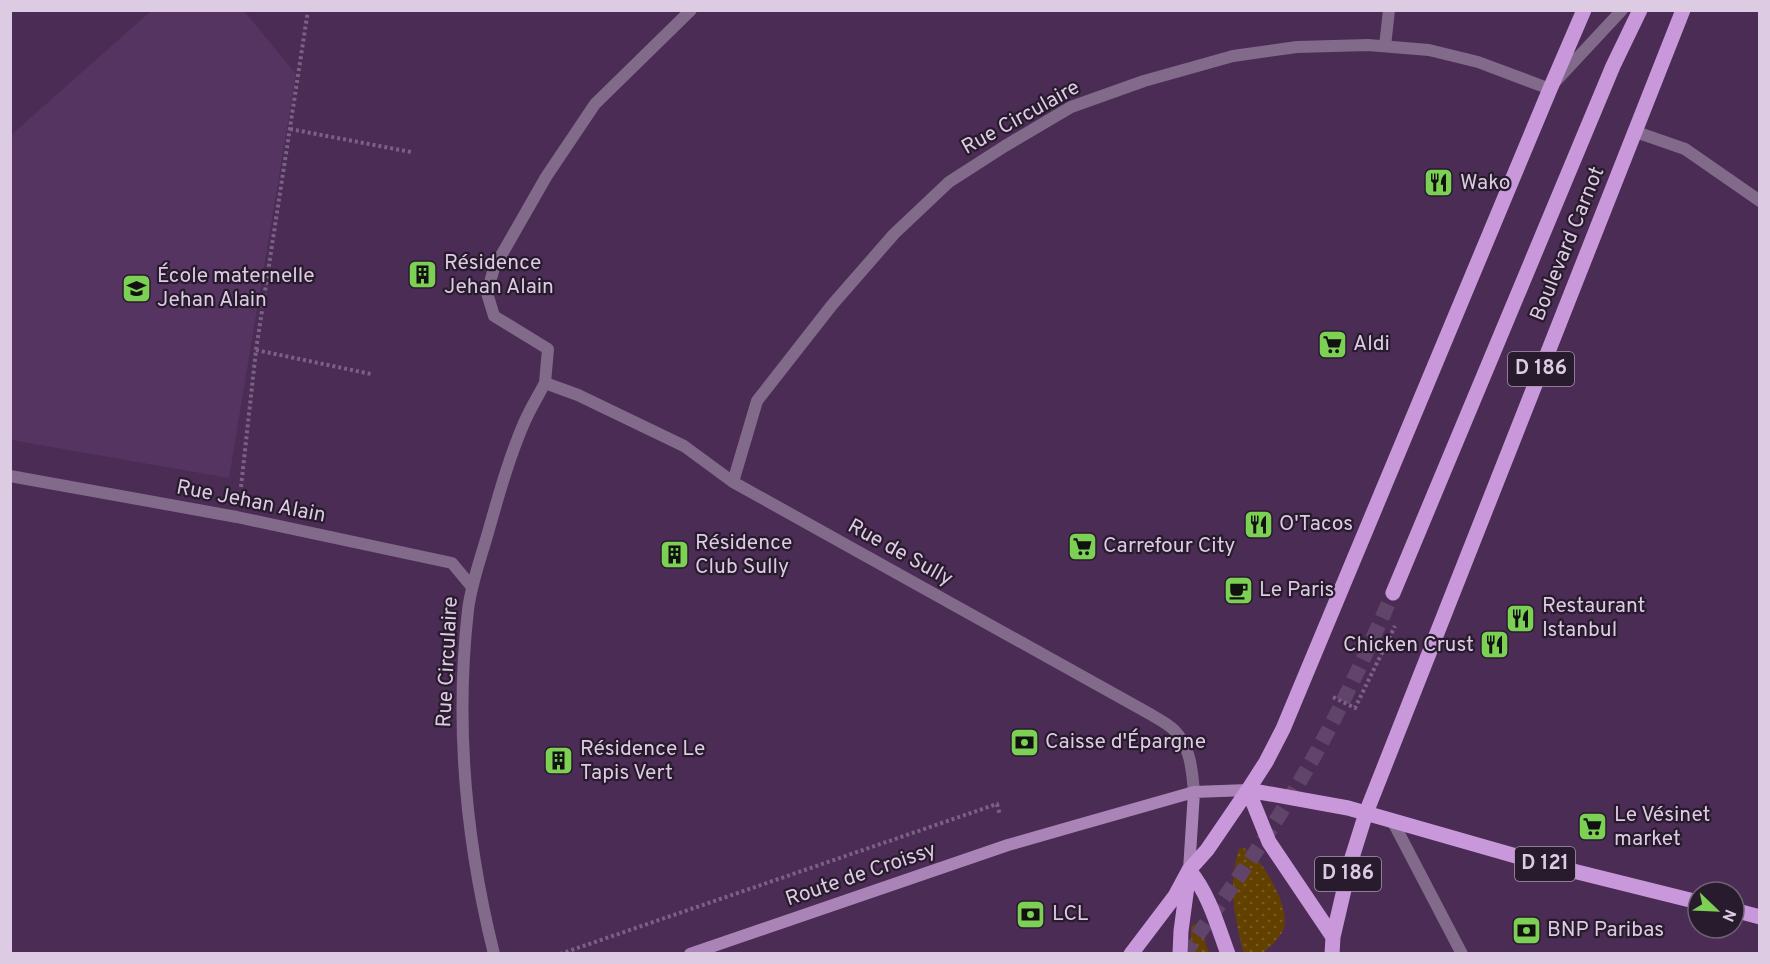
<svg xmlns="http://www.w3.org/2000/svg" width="1770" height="964" viewBox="0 0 1770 964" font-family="Overpass,sans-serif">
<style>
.built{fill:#563462}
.grass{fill:url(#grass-dots)}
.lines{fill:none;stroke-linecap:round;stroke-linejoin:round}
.primary-tunnel{stroke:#604469;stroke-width:15;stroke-dasharray:15 8;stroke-linecap:butt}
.path{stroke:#7b6184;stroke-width:4;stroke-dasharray:3 3;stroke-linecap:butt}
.lane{stroke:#826a8a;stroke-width:12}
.street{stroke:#826a8a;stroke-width:12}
.secondary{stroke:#aa84b7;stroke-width:12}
.primary{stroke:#c998da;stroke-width:15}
.labels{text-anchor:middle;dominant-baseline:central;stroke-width:4.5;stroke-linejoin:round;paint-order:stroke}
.shield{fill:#281b2d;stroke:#a796ac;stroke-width:1.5}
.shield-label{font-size:20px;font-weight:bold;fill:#ddcbe3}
.street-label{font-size:21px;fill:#ddcbe3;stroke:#281b2d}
.poi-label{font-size:21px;fill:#ddcbe3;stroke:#281b2d;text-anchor:start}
</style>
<defs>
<pattern id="grass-dots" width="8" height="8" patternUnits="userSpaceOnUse" patternTransform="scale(1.5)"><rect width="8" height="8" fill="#624100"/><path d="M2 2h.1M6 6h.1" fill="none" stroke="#785b25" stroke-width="1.8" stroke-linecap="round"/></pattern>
</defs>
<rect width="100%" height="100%" fill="#4a2c54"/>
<path class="built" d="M151,11h93l52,63 -67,404 -218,-38v-305z"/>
<path class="grass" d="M1243,847c6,6 14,12 20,20 10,15 26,43 21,61 -4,10 -13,18 -21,25h-19l-2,-5c-8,-37 -14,-62 -3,-99z
M1199,923l10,30h-18v-24l2,-5z"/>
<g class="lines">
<path class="primary-tunnel" d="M1184,954c42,-58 84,-117 120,-180 34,-58 62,-120 89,-181"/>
<path class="path" d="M290,129l121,23
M256,350l115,24
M241,487l15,-137 52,-340
M1333,697l22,11 40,-82
M560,954l437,-150 3,11"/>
<path class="lane" d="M1385,46l4,-36
M1555,82l67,-72
M545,383l3,-34 -54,-33 -7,-23 7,-25 52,-91 49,-73 96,-94"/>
<path class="street" d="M1636,132l49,17 75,52
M10,476l227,41 215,46 20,24
M733,482l24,-81 75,-96 62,-71 55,-52 56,-36 66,-39 73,-26 89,-25 64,-9 71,-2 61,5 49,12 72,27
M1393,822l69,132
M494,954c-28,-112 -39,-229 -26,-344 3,-25 12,-50 19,-74 11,-38 21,-76 37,-113 6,-14 14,-27 21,-40l33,12 106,51 49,36 417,232c8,5 18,10 24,16 17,17 18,41 20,62"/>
<path class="secondary" d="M1189,870l5,-78
M690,954l318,-109 70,-20 116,-33 54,-2"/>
<path class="primary" d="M1393,593l220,-527 27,-56
M1248,790l100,18 189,54 161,40
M1248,790l21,52 64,95
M1189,870c20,24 28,54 39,84
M1734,910l26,7
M1131,954l44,-58 14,-26 18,-20 41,-60 18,-28 17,-33 267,-640 34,-79
M1180,954l1,-23 7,-52
M1332,954l1,-17 17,-73 16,-51 317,-803"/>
</g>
<defs>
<symbol id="restaurant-square" viewBox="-11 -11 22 22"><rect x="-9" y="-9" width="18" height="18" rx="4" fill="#7cd155" stroke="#281b2d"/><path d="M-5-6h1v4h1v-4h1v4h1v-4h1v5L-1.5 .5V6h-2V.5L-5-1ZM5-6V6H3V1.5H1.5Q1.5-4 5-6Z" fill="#111"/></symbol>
<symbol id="building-square" viewBox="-11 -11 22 22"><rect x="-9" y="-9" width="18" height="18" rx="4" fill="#7cd155" stroke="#281b2d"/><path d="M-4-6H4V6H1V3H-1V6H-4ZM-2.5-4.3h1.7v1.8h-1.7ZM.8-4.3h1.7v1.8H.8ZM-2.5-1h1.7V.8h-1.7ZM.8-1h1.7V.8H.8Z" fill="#111"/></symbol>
<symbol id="school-square" viewBox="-11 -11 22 22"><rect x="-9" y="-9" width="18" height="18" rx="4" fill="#7cd155" stroke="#281b2d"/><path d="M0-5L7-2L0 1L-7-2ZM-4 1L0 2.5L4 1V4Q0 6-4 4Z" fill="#111"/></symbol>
<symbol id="supermarket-square" viewBox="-11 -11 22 22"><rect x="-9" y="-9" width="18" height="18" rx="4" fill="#7cd155" stroke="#281b2d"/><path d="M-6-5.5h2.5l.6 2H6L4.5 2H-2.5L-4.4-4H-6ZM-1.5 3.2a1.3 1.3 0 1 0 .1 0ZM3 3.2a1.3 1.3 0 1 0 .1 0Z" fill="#111"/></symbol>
<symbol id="cafe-square" viewBox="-11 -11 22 22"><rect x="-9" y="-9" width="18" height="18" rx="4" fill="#7cd155" stroke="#281b2d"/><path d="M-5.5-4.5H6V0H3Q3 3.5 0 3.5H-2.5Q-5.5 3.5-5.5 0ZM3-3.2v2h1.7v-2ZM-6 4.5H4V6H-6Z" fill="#111"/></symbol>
<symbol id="bank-square" viewBox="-11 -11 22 22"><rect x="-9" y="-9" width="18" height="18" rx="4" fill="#7cd155" stroke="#281b2d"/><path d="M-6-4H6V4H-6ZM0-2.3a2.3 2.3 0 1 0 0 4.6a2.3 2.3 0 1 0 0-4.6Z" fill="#111"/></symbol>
</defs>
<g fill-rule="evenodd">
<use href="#restaurant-square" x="1422" y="166" width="33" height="33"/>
<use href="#building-square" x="406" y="258" width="33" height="33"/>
<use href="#school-square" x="120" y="272" width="33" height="33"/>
<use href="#supermarket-square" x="1316" y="328" width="33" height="33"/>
<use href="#restaurant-square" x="1242" y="508" width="33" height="33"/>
<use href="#supermarket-square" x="1066" y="530" width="33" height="33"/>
<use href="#building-square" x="658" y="538" width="33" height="33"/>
<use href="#cafe-square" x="1222" y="574" width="33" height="33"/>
<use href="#restaurant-square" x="1504" y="602" width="33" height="33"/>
<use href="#restaurant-square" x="1478" y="628" width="33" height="33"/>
<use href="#bank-square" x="1008" y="726" width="33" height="33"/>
<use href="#building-square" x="542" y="744" width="33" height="33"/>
<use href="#supermarket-square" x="1576" y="810" width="33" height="33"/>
<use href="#bank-square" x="1014" y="898" width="33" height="33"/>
<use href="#bank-square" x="1510" y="914" width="33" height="33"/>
</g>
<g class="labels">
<g class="shield">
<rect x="1508" y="352" width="66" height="34" rx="4.5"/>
<rect x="1515" y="847" width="60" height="34" rx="4.5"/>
<rect x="1315" y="857" width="66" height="34" rx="4.5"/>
</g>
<g class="shield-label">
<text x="1541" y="369">D 186</text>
<text x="1545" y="864">D 121</text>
<text x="1348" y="874">D 186</text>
</g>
<g class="street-label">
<text transform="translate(1021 118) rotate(-29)">Rue Circulaire</text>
<text transform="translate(1568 244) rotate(-68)">Boulevard Carnot</text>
<text transform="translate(251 502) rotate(11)">Rue Jehan Alain</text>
<text transform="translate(900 553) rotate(29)">Rue de Sully</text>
<text transform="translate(448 662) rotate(-87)">Rue Circulaire</text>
<text transform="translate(861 875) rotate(-19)">Route de Croissy</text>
</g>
<g class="poi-label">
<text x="1460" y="183">Wako</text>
<text x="444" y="263">Résidence<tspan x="444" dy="24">Jehan Alain</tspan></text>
<text x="157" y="276">École maternelle<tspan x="157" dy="24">Jehan Alain</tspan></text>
<text x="1353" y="344">Aldi</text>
<text x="1279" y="524">O'Tacos</text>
<text x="695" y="543">Résidence<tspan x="695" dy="24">Club Sully</tspan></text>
<text x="1103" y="546">Carrefour City</text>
<text x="1259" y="590">Le Paris</text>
<text x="1542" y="606">Restaurant<tspan x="1542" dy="24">Istanbul</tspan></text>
<text x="1474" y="645" text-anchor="end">Chicken Crust</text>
<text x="1045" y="742">Caisse d'Épargne</text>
<text x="580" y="749">Résidence Le<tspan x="580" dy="24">Tapis Vert</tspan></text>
<text x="1614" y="815">Le Vésinet<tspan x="1614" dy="24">market</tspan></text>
<text x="1052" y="914">LCL</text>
<text x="1547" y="930">BNP Paribas</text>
</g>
</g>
<rect width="1770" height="964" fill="none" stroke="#ddcbe3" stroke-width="24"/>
<g transform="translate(1716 910) rotate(113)"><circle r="28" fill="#281b2d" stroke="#706176" stroke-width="1.5"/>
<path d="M0-4.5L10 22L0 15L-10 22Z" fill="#7cd155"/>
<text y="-9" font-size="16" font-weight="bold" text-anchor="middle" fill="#ddcbe3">N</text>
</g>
</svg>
